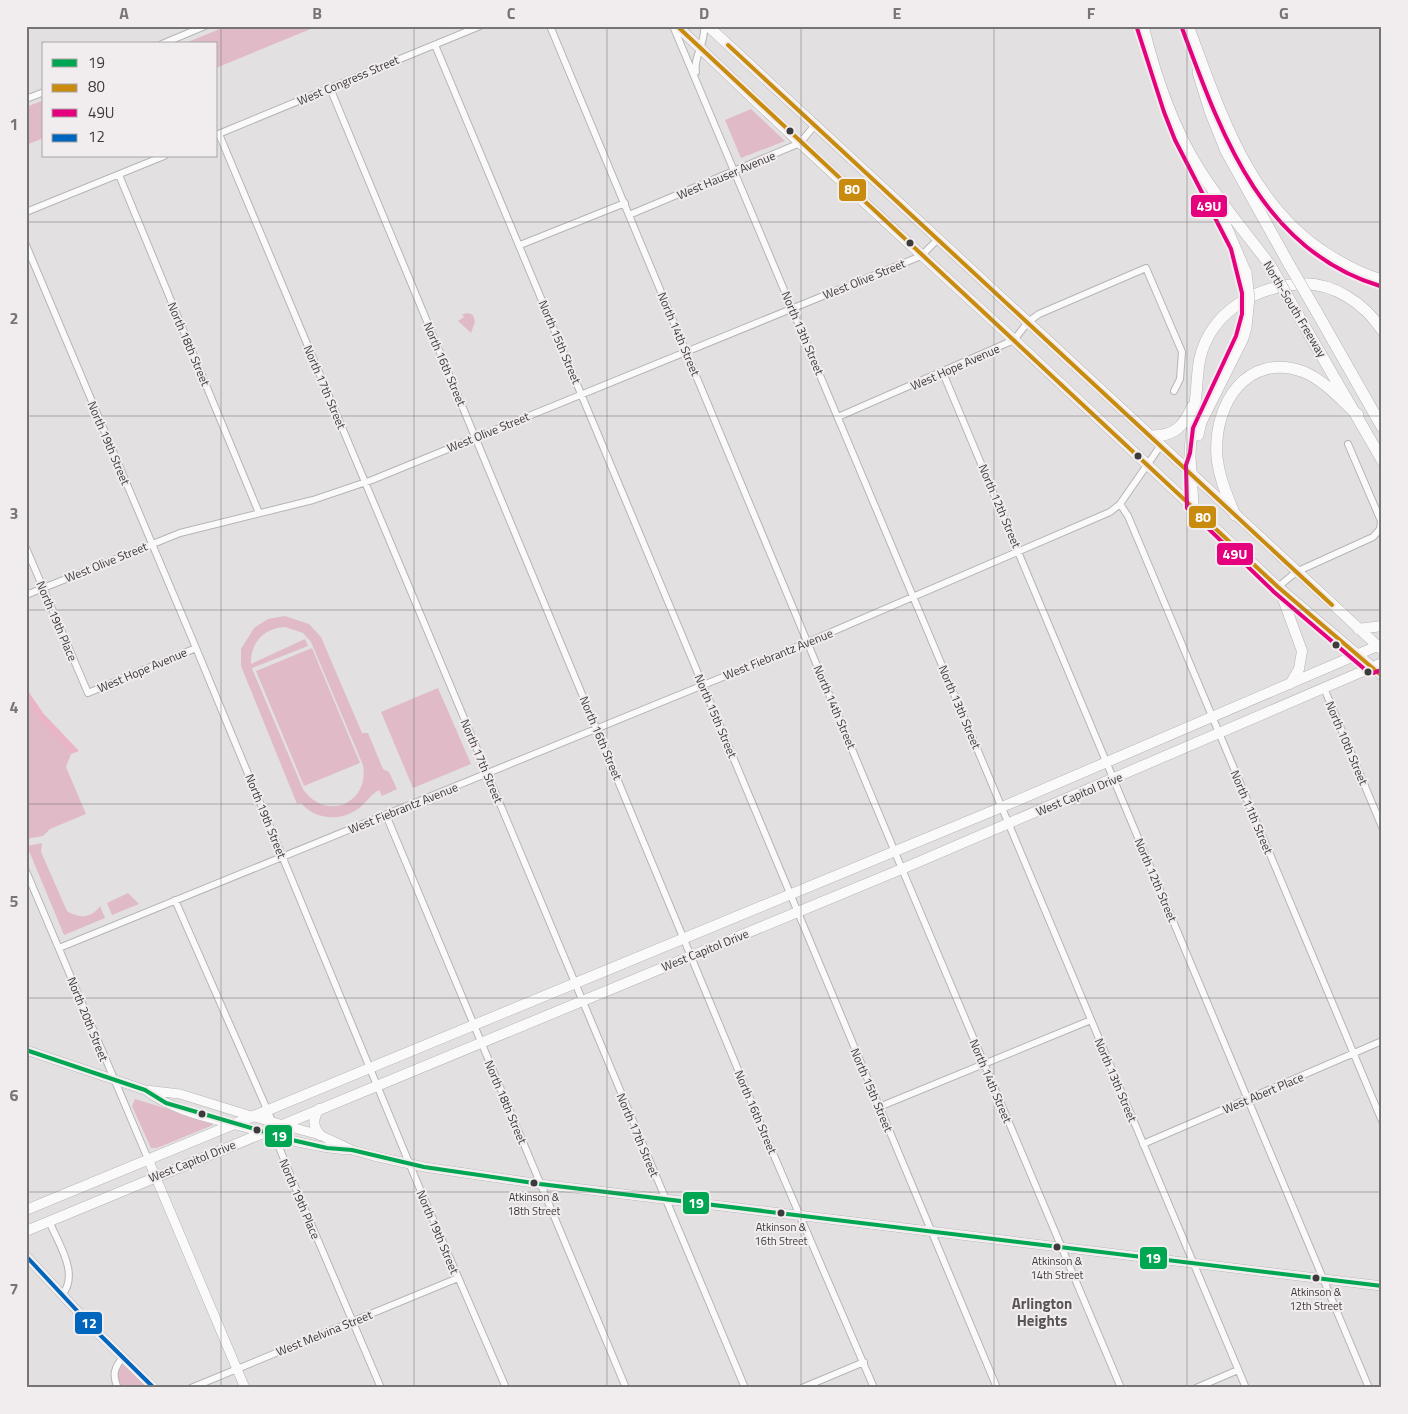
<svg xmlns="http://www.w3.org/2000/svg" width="1408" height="1414" viewBox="0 0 1408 1414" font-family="'Titillium Web',sans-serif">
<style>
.green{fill:#e0bbc7;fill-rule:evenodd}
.forest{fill:#e9b5c6}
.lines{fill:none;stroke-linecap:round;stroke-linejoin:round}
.street-casing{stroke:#b6b4b5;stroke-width:8}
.secondary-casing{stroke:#b6b4b5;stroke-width:10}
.primary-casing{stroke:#b6b4b5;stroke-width:11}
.highway-casing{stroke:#b6b4b5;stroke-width:12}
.street{stroke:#fbfafa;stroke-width:6}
.secondary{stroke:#fbfafa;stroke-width:9}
.primary{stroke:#fbfafa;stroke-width:10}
.highway{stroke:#fbfafa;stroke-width:11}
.highway-bridge-casing{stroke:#b6b4b5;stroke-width:12;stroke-linecap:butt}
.highway-bridge{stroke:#fbfafa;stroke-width:11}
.bus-1-casing{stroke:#f1eced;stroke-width:8}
.bus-2-casing{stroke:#f1eced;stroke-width:8}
.bus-3-casing{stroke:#f1eced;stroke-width:8}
.bus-4-casing{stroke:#f1eced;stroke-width:8}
.bus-1{stroke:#00a651;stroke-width:4}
.bus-2{stroke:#c88b0e;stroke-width:4}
.bus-3{stroke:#e5007d;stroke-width:4}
.bus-4{stroke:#0065bd;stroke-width:4}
.grid{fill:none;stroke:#767474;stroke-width:1;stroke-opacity:0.55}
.bus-dot{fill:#3c3a3a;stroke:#f1eced;stroke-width:2}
.labels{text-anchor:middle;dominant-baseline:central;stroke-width:4;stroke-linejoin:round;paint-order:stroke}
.bus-label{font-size:11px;fill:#3c3a3a;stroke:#f1eced}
.street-label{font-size:12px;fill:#3c3a3a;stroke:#f1eced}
.quarter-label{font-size:15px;font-weight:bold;fill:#595556;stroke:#f1eced}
.line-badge{stroke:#f1eced;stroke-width:2}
.badge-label{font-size:14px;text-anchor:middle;font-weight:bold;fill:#fff}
.neatline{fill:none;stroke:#767474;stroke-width:2}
.grid-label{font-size:16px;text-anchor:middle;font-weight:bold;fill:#767474}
</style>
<rect width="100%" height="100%" fill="#e3e0e1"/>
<path class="green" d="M227,26h91l-102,42v-24h-33z
M44,100v38l-18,7v-38z
M751,109l34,32 -44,17 -16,-38z
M469,313l4,2 2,7 -4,11 -13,-12 6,-4 -2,-3z
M285,616l24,8 12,13 41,96h6l15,36 6,3 8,17 -15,7 -3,-6c-9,5 -12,12 -20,18 -18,14 -44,12 -58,-5l-4,1 -56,-138v-17l13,-21 14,-9zM285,627l18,6 8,9 52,123c7,39 -38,57 -60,24l-50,-118 -1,-3 56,-22 -3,-7 -54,25c-1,-21 13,-36 34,-37z
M312,648l48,115 -56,23 -48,-115z
M438,688l33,76 -58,24 -32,-76z
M26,698l45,56 -5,13 20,47 -36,15 -7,7 -17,3z
M42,843l-1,9 26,59c12,8 25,7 33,-5l5,12 -41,17 -37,-89z
M128,893l11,11 -27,11 -5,-12z
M135,1099l76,23 2,3 -56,23h-6l-19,-42z
M123,1357l31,31h-36l-3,-21z"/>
<path class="forest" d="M26,688l17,25 36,38 -8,3c-15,-18 -45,-42 -45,-66z"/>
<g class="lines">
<defs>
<path id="street" d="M550,26l352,843 219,519
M673,26l573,1362
M162,44l43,-18
M435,45l562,1343
M696,72c-3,-15 10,-29 8,-46
M330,88l436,1049 108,251
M26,99l18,-7
M219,134l526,1254
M216,135l264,-109
M119,175l140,338
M26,212l138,-56
M629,215l171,-72 15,-18
M26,245l170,403 221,534 89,206
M520,245l105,-42
M943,373l426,1015
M838,417l176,-77 14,-18 11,-8 107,-46 36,84 -2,27 -6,12
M1120,504l8,12 254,605
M26,548l62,145 108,-45
M1278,587l18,-15 77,-35 7,-8 1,-8 -33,-77
M26,595l154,-62 133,-33 59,-20 549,-224 17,-17
M1324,688l58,139
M386,815l240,573
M26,871l122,288
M175,900l98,223
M59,948l740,-302 311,-134 10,-8 41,-59
M879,1107l212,-87
M277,1135l2,12 15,37 87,204
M1143,1144l239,-103
M49,1221c9,22 31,53 13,74
M118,1388c-6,-13 -4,-20 5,-31
M191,1388l267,-110
M802,1388l62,-26
M1196,1388l42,-18"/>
<path id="secondary" d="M1372,667l10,9
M26,1050l119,40 35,4 71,22 69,19 32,15 22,6 50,11 116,17 842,102
M145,1090c28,21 66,28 99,37 35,10 69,21 105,23
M148,1159l97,229
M26,1256l69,74 59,58"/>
<path id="primary" d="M677,26l123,117 214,197 264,247 94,80
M708,26l673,623
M1279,588l23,63 -3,18 -9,15
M1358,629l24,-3
M319,1109c-6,9 -7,17 1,26
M26,1210l976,-403 380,-163
M26,1231l883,-365 473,-203"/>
<path id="highway" d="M1143,26c12,49 29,100 56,143 21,34 47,64 71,96
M1188,26c32,84 59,177 139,228 16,10 36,21 55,26
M1198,72l12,39 16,40 64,115
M1215,201l31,72
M1294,308l88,152
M1315,309l67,118
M1198,435l3,-13 42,-84 3,-11
M1152,436c21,0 32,-9 40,-29
M1193,506c-1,-17 -2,-33 -3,-49 0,-18 4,-36 5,-53 2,-15 2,-32 5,-46 11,-46 55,-71 99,-74 34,-2 65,19 83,46
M1235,515c-8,-19 -16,-38 -18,-58 -4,-52 29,-106 87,-85 20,8 38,29 54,43"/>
</defs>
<use href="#street" class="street-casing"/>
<use href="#secondary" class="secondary-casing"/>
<use href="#primary" class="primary-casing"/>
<use href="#highway" class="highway-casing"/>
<use href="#street" class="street"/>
<use href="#secondary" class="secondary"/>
<use href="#primary" class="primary"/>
<use href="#highway" class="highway"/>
<defs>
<path id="highway-bridge" d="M1270,265l24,43
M1290,266l25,43
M1246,327l3,-29 -3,-25"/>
</defs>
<use href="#highway-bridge" class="highway-bridge-casing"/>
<use href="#highway-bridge" class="highway-bridge"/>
<defs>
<path id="bus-1" d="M26,1050l119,40 21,13 126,37 35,8 25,2 72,17 116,17 842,102"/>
<path id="bus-2" d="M677,26l601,561 104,89
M728,45l604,560"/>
<path id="bus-3" d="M1137,28l27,84 11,28 56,109 11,44v21l-6,22 -43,92 -3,25 -4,12 1,43 87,84 94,80 5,1 9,-3
M1182,28c39,105 79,222 198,258"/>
<path id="bus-4" d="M26,1256l69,74 59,58"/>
</defs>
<use href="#bus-1" class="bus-1-casing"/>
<use href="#bus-2" class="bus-2-casing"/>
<use href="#bus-3" class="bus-3-casing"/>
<use href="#bus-4" class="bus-4-casing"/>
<use href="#bus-1" class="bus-1"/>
<use href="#bus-2" class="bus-2"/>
<use href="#bus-3" class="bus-3"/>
<use href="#bus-4" class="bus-4"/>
</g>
<path class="grid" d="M221,26v1362M414,26v1362M607,26v1362M801,26v1362M994,26v1362M1187,26v1362M26,222h1356M26,416h1356M26,610h1356M26,804h1356M26,998h1356M26,1192h1356"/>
<g class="bus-dot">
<circle cx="790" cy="131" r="4.5"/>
<circle cx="910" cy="243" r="4.5"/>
<circle cx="1138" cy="456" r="4.5"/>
<circle cx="1336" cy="645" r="4.5"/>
<circle cx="1368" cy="672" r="4.5"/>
<circle cx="202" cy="1114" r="4.5"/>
<circle cx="257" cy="1130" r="4.5"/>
<circle cx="534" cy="1183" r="4.5"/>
<circle cx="781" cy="1213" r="4.5"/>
<circle cx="1057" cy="1247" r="4.5"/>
<circle cx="1316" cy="1278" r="4.5"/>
</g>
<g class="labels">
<g class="bus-label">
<text x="534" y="1197">Atkinson &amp;<tspan x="534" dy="14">18th Street</tspan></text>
<text x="781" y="1227">Atkinson &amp;<tspan x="781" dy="14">16th Street</tspan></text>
<text x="1057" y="1261">Atkinson &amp;<tspan x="1057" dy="14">14th Street</tspan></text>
<text x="1316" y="1292">Atkinson &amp;<tspan x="1316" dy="14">12th Street</tspan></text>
</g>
<g class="street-label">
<text transform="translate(348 80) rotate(-23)">West Congress Street</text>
<text transform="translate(726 175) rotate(-23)">West Hauser Avenue</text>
<text transform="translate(864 279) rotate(-22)">West Olive Street</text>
<text transform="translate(1295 309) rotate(59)">North-South Freeway</text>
<text transform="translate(803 333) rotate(67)">North 13th Street</text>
<text transform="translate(679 334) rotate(67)">North 14th Street</text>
<text transform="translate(560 342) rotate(67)">North 15th Street</text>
<text transform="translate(189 344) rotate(67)">North 18th Street</text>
<text transform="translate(445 364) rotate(67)">North 16th Street</text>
<text transform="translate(955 367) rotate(-24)">West Hope Avenue</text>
<text transform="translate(325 387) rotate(67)">North 17th Street</text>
<text transform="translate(488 432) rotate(-22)">West Olive Street</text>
<text transform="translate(109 443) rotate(67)">North 19th Street</text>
<text transform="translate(1000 506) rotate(67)">North 12th Street</text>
<text transform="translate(106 562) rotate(-22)">West Olive Street</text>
<text transform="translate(57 621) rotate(67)">North 19th Place</text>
<text transform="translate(778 654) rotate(-22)">West Fiebrantz Avenue</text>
<text transform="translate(142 670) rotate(-23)">West Hope Avenue</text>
<text transform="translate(835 707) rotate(67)">North 14th Street</text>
<text transform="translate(960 707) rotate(67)">North 13th Street</text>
<text transform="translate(716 716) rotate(67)">North 15th Street</text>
<text transform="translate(601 738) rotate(67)">North 16th Street</text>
<text transform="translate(1347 743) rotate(67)">North 10th Street</text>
<text transform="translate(482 761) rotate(67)">North 17th Street</text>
<text transform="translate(1079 794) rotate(-23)">West Capitol Drive</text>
<text transform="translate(403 808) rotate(-22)">West Fiebrantz Avenue</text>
<text transform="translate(1252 812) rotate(67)">North 11th Street</text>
<text transform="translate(266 816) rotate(68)">North 19th Street</text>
<text transform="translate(1156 880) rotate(67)">North 12th Street</text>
<text transform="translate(705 950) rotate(-22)">West Capitol Drive</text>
<text transform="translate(88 1019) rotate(68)">North 20th Street</text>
<text transform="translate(1116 1080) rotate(67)">North 13th Street</text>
<text transform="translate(991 1081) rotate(67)">North 14th Street</text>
<text transform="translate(872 1090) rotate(67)">North 15th Street</text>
<text transform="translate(1263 1093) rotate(-23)">West Abert Place</text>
<text transform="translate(506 1102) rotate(67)">North 18th Street</text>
<text transform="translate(756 1112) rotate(67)">North 16th Street</text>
<text transform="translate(638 1135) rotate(67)">North 17th Street</text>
<text transform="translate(192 1161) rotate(-22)">West Capitol Drive</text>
<text transform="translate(300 1199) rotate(67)">North 19th Place</text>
<text transform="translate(438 1232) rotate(67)">North 19th Street</text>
<text transform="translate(324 1333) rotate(-22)">West Melvina Street</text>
</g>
<g class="quarter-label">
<text x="1042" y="1303">Arlington<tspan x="1042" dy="17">Heights</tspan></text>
</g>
</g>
<g class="line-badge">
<rect x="838" y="178" width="29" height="24" rx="5" fill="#c88b0e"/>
<rect x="1190" y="194" width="38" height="24" rx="5" fill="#e5007d"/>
<rect x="1188" y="505" width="29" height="24" rx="5" fill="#c88b0e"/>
<rect x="1216" y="542" width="38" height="24" rx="5" fill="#e5007d"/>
<rect x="264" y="1124" width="29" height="24" rx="5" fill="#00a651"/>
<rect x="682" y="1191" width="28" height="24" rx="5" fill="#00a651"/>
<rect x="1139" y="1246" width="29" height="24" rx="5" fill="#00a651"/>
<rect x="74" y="1311" width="29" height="24" rx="5" fill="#0065bd"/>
</g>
<g class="badge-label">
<text x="852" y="194">80</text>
<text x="1209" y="211">49U</text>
<text x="1203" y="522">80</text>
<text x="1235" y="559">49U</text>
<text x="279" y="1141">19</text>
<text x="696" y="1208">19</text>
<text x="1153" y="1263">19</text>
<text x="89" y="1328">12</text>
</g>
<rect width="1408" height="1414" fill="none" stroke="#f1eced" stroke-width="55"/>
<rect x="42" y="42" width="175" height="115" fill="#f1eced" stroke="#a9a5a5"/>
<rect x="52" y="59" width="25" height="8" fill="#00a651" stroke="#a9a5a5"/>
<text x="88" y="68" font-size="15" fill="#3c3a3a">19</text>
<rect x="52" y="84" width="25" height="8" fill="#c88b0e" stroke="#a9a5a5"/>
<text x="88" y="92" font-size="15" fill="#3c3a3a">80</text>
<rect x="52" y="109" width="25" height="8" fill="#e5007d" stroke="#a9a5a5"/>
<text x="88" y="118" font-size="15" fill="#3c3a3a">49U</text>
<rect x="52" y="134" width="25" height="8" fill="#0065bd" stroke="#a9a5a5"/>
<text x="88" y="142" font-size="15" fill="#3c3a3a">12</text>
<rect x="28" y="28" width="1352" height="1358" class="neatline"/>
<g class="grid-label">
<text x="124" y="19">A</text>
<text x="317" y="19">B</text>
<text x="511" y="19">C</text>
<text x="704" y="19">D</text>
<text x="897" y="19">E</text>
<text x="1091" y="19">F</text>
<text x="1284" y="19">G</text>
<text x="14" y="130">1</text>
<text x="14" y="324">2</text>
<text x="14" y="519">3</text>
<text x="14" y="713">4</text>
<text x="14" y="907">5</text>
<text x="14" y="1101">6</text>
<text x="14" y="1295">7</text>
</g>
</svg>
